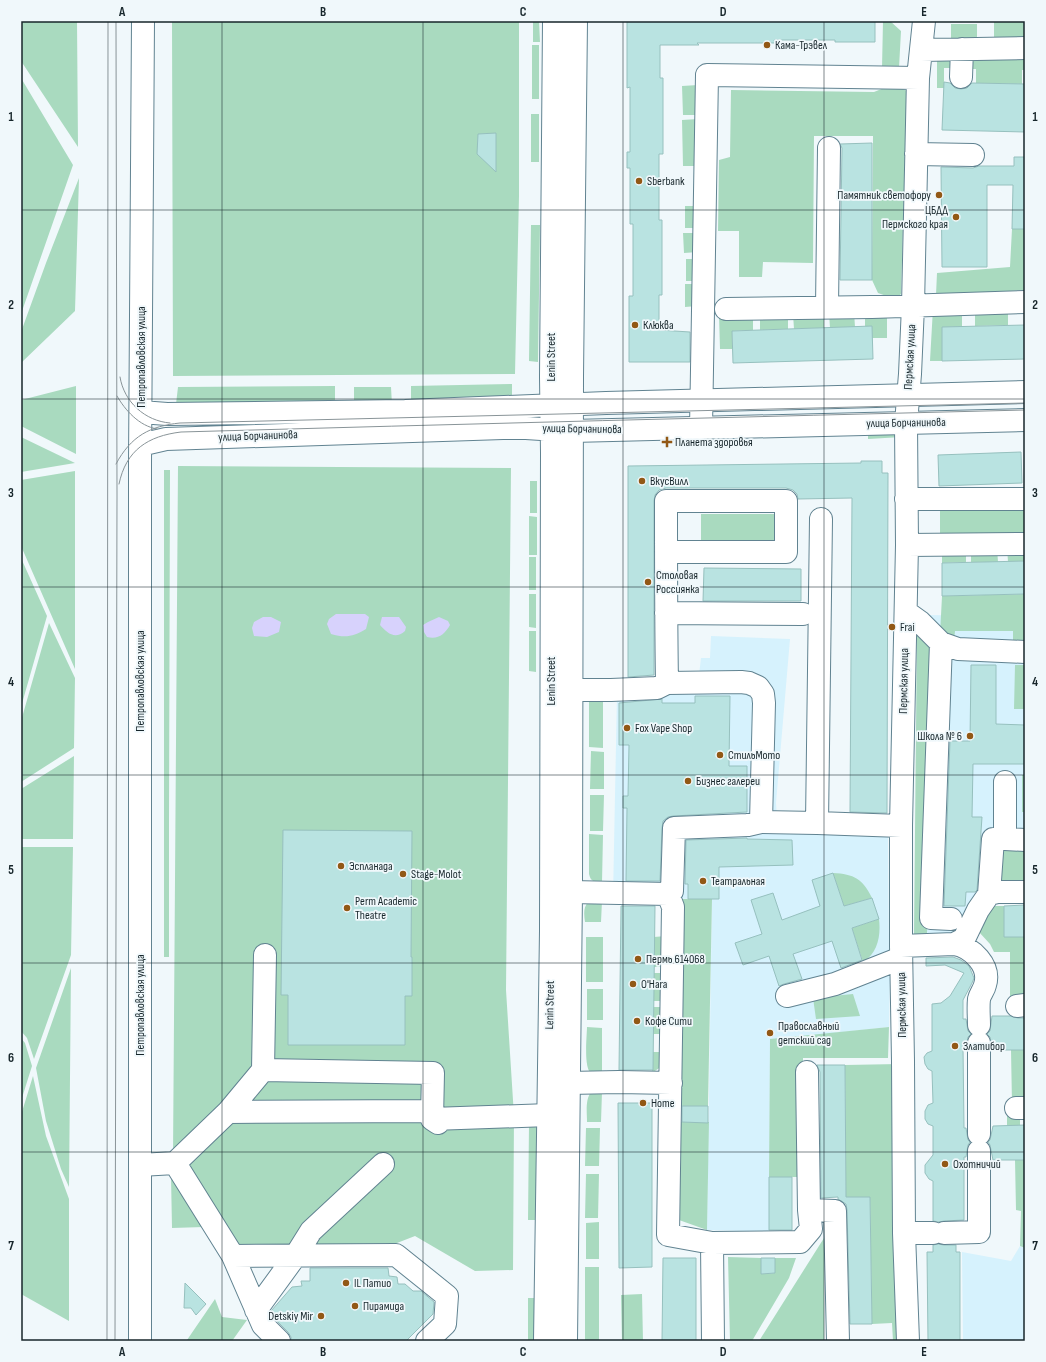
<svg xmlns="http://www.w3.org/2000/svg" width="1046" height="1362" viewBox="0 0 1046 1362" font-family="'Sofia Sans Condensed',sans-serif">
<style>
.built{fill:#d6f2fd}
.green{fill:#a9dabf}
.water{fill:#d7d2fc}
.building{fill:#b9e3e1;stroke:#96c0be}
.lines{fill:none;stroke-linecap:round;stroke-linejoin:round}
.minor-casing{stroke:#618391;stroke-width:24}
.major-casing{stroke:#618391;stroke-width:24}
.minor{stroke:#fff;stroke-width:22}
.major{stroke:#fff;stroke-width:22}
.tram{stroke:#899498;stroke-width:1}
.grid{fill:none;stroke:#17262b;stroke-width:1;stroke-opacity:0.55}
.poi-dot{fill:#925815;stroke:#f0f8fb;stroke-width:1.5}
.labels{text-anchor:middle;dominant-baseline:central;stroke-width:3.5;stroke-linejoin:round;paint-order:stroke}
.poi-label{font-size:12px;fill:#17262b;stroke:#f0f8fb;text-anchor:start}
.street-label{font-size:12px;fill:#17262b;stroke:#f0f8fb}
.neatline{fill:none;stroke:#17262b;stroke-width:1.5}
.grid-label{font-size:13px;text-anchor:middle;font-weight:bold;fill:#17262b}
</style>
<rect width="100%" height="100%" fill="#f0f8fb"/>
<path class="built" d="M925,615l100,1v230l-28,38 -43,50h-40z
M711,636l79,3 -14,164 2,29 110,3 1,116 -8,7 1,12 8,7 -1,50 -119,13 -1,192 -62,-2 5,-331 -99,-1 4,-205 82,-18 2,-17h9z
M1020,1246l4,2 1,7v86h-62l-1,-89 49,9z"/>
<path class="green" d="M21,21h56l1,126 -57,-86z
M172,21h347v175l-4,178 -342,2z
M533,21h6l1,21h-7z
M883,21h7l11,10 -2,37h-17z
M994,21h31v17l-31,1z
M951,24h26v15h-26z
M532,45h7v54h-7z
M949,54l6,14h-11v20h-7v-31z
M970,57l55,1v12h-3v14l-46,-1v-14h-6z
M21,78l52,87 -52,149z
M894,84l13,7 -6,203 -6,5 -17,-6 -6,-13 1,-144h-59l-1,127 -50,-1 -1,15h-23v-46h-21l1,-71 11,-3 1,-67 143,2z
M698,85l1,30h-16l-1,-29z
M531,114h8v48h-8z
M698,119l1,47h-16l-1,-46z
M79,178l-4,133 -54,52v-31l25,-69z
M685,206h12v22h-12z
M531,225h9l-2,137 -9,-1z
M1012,229h13v61l-89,5 1,-22 73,-6z
M683,233h15v19l-14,1z
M686,259h11v22h-11z
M685,284h12v22l-12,1z
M1008,306v19l-33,1v-19z
M962,307v20h-20v34h-12l3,-53z
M854,312l1,15 -25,1 -1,-15z
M865,312h22v26h-15l-7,-12z
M824,313v15l-30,1 -1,-15z
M753,314v16l-21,1v18h-12l-1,-34z
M760,314h28v15l-28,1z
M512,384v15l-101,4v-17z
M76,386v68l-55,-28v-26z
M335,386v21l-159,-3 2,-17z
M354,387h37l1,18h-38z
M868,429h24l10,8 -34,2z
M21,437l54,26 -54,9z
M178,466l333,2 -5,522 8,126 -1,154 -38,1 -60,-35 -18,7 -100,2 -57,4 -67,-92z
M164,470h6l-1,357v130h-5z
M75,471v198l-54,-123v-66z
M530,481h7v32h-7z
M1025,503v36l-85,1v-35z
M701,514h73v31h-73z
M529,516l8,1v38h-8z
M1007,547h18v14l-17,1z
M942,548h24v14l-24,1z
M971,548h26l1,14h-27z
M529,557h7v33h-7z
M21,558l26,58 -26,91z
M529,594h7v34l-7,-1z
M1025,594v49l-12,-1v-11h-58l-1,10 -14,-6 2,-39z
M49,623l26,55 -1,70 -53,34v-61z
M917,628l15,21 -5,285h-13z
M529,631h7v41l-7,-1z
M1015,665h10v44h-11z
M589,697h14v51l-14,-1z
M591,751l13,1v37h-14z
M74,756l-1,83h-52v-50z
M1022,775h3v37h-3z
M590,795h14l-1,36h-13z
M589,834l14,1 -1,47c-8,0 -11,0 -13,-8z
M999,844l26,2v39l-28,-1z
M21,847h52l-2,108 -37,104 -7,-21 -6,-7z
M833,873c21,1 30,6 39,25l-28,8z
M682,899h30l-4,207h-29z
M602,901l-1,21h-16c-1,-7 -2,-14 3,-20z
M995,906h9v31h21v59h-15v-44h-16l-4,-8 -11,-12 6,-20z
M879,919c2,16 -1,34 -16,43l-11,-34z
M666,936l-1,31h-11v-30z
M586,937h17v45h-17z
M71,968l-2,219 -8,-18 -15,-48 -10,-53z
M654,973h11v28h-12z
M587,989h16v31h-16z
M853,994l7,22 -44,3 -3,-21z
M653,1007h13v27h-13z
M587,1027l15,1v46c-3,0 -7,1 -10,0 -9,-4 -5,-38 -5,-47z
M889,1027l-1,31h-85v119h-34l1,-138z
M21,1038l4,5 7,23 -11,35z
M1011,1050h14v54h-13z
M653,1052h13l-4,14 -10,7z
M899,1064l5,277h-11l-1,-18 -20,1 -2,-127h-24l-1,-132z
M33,1076l13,60 23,63v122l-48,-27v-179z
M591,1092h11l-1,30h-14c0,-9 -2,-22 4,-30z
M1007,1112h13v14h-13z
M679,1122h30l-2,108 -28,-10z
M529,1124l6,2 3,4 -1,90h-9z
M586,1128h14l-1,38h-14z
M1015,1160h10v88l-5,-2 1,-35 -5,-1z
M586,1174h13l-1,44h-13z
M171,1176l33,51 -32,1z
M599,1222v37h-13v-36z
M824,1238v103h-65z
M728,1257l33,1 1,16 13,-1v-15h21l-7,20 -37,63h-22z
M585,1267h14v74h-14z
M642,1294l1,47h-21l-1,-46z
M528,1298h9v43h-9z
M215,1299l7,18 25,3 -15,21h-45v-1z"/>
<path class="water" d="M336,614h29l4,3 -3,12c-13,8 -21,9 -35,5l-4,-10 2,-5z
M263,617h8l10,5 -2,10 -12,5 -13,-1 -2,-8 2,-6z
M382,617h17l7,10 -1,4c-10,9 -18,2 -25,-6z
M439,617l9,4 2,4c-5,9 -12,15 -23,12l-3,-5 -1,-7 5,-3z"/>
<path class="building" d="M627,21h248v21h-40v-2h-61l1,3h-78l2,2h-39v33h3v76h-4v66h3v75h-3v35l31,2v30h-61v-66h4v-72h-3v-56h-3v-16h3v-65l-3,1z
M944,82l6,1 5,5 6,1 6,-1 5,-5 53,1v48l-83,-2z
M496,133v39l-19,-18 1,-20z
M872,143v137h-32l2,-132 -2,-4z
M1014,157h11v72h-13l1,-44h-26v82h-45l-1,-100 32,1 6,-2h35z
M1025,325v34l-83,2v-34z
M872,326l1,33 -140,4 -1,-32z
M1021,452l1,31 -83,3 -1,-31z
M861,461h21v12h6l-1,340 -37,-1 2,-314 -54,1 -1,-5 -4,-4 -7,-2h-120l-7,2 -4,5 -1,6v174l-26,2v-211l233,-3z
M1025,561v33l-83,2v-33z
M704,568l97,1v32h-98z
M971,665h25v59l29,1v39h-52l-1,53h10l-5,73 -2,2h-9l-1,14h-21l6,-165h20z
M695,696h35l-1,70h18v46l-74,4 -5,1 -5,4 -1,7 -2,53h-34l1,-73h-4v-12h5l1,-51h-10v-42l43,-4v4h33z
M283,830l129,1 -1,126h1v39h-7v49h-117v-50h-7z
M747,838v1l45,1 1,25 -74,2v32h-31v-15h-3l1,-44z
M833,873l11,33 28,-8 7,21 -27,9 10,32 -21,8 -9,-27 -39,13 9,25 -18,5 -5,2 -10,-30 -26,9 -8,-22 27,-9 -11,-34 22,-7 9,27 38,-14 -8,-26z
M1025,905v32h-21v-31z
M621,906h34l-2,164h-34z
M953,957l8,3 8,6 5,12 -2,5 -9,17v19h3l2,12 3,3 -3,3 -2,10h-3l1,81h2l2,12 2,2 -2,3 -2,12h-2v63l-20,1 -5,1 -6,-1v-40l-4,-2 -4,-6v-8l8,-10v-29l-5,-2 -3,-5v-8l3,-6 5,-2 -1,-32 -4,-2 -3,-5 -1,-7 3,-4 5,-2v-47l9,-1 9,-7 14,-23 -19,-8 -19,1v-8z
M992,1016h18l8,2h7v32h-32l-3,-13 -3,-3 3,-3z
M817,1065h28l1,132h24l2,127h-22l-3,-114 -1,-6 -8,-5v-2l-17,1 -1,-126z
M618,1103h34v164l-33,1z
M682,1106h26v17l-26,-1z
M1025,1125v35h-32l-3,-15 -2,-3 2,-2 3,-14z
M769,1177h23v53h-23z
M938,1244l6,1h12v7h4v89h-32l-1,-89h6v-7z
M663,1258h33v83h-34z
M761,1258h14v15l-14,1z
M310,1268h78l1,8 8,1 1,7h7l8,7h8l13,11 -1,12 -27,27h-115v-4l-3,-5 -14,-14 -3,-7 21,-24 10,-1 -1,-5h9z
M185,1283l21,21 -10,11 -5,-7h-7z"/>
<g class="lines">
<defs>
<path id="minor" d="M921,50l104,-2
M961,77l1,-28
M916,154l57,1
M827,307l2,-159
M726,309l146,-2 153,-5
M701,428l6,-353 211,3
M906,499h119
M907,545l118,-1
M666,552h120v-51h-120c0,61 0,121 1,182
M906,612l14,10 21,21
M666,613l137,1
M571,690h40l46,-2 10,-5 74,-1 8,1 9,4 5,7 1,9 -3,119
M1005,782v57l20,1
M817,823l4,-304
M571,892l97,2 4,-3 2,-63 74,-3 13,-3 56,1 84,3
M668,894l5,13 -5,328 44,8 1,98
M989,894l4,-55h12
M951,919l-20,-1 10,-275 17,6 67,3
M954,944c18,3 37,22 31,41 -1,5 -5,9 -6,14 -1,9 0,18 0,26
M901,946l53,-2 10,-5 14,-29 11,-16 8,-2h28
M787,996l48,-12 66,-26
M1017,1006l8,-1
M979,1043v91
M263,1070l2,-115
M807,1072l2,138 26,1 3,130
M568,1083l51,-1 52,1
M1016,1108h9
M228,1112l204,-1
M432,1119l117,-4
M175,1163l53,-51 35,-42 170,3 -1,46 6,4
M140,1165l35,-2 58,93 163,-1 51,41 -2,28 -18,17
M904,1233h29
M944,1233l35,-1v-81
M712,1243l88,-1 11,-13 -2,-19
M233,1256l30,69 16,16
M256,1310l40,-55 15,-24 72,-67
M908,1341l-4,-108 -1,-172 -2,-115v-120l6,-281 -1,-122 4,-49 3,-68 5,-228 6,-57"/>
<path id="major" d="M141,412l26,2 238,-3 201,-8 419,-11
M140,445l26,-6 337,-11h23l46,3 453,-11
M140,1341v-878l3,-442
M545,1341l6,-410 1,-478 -1,-76 3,-356
M566,1341l5,-449 1,-516 4,-355"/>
</defs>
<use href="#minor" class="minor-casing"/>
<use href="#major" class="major-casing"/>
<use href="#minor" class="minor"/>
<use href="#major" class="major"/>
<path class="tram" d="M120,377c4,25 25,44 50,46
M117,396c8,14 22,30 40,33
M116,464c15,-28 34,-38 64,-41l845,-20
M119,484c7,-34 29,-48 62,-52 281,-8 562,-15 844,-22
M107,1341l1,-1320
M115,1341l2,-845 -1,-475"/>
</g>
<path class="grid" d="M222,21v1320M423,21v1320M623,21v1320M824,21v1320M21,210h1004M21,399h1004M21,587h1004M21,775h1004M21,963h1004M21,1152h1004"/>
<g class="poi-dot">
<circle cx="767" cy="45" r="4"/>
<circle cx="639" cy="181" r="4"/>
<circle cx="939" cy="195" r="4"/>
<circle cx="956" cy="217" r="4"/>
<circle cx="635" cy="325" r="4"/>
<path d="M665 436h4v4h4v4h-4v4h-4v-4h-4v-4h4z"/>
<circle cx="642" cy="481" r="4"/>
<circle cx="648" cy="582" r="4"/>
<circle cx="892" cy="627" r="4"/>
<circle cx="627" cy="728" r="4"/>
<circle cx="970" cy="736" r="4"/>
<circle cx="720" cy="755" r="4"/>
<circle cx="688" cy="781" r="4"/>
<circle cx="341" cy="866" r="4"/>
<circle cx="403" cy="874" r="4"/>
<circle cx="703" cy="881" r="4"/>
<circle cx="347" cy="908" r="4"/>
<circle cx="638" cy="959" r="4"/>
<circle cx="633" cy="984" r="4"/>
<circle cx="637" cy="1021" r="4"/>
<circle cx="770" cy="1033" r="4"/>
<circle cx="955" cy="1046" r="4"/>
<circle cx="643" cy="1103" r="4"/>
<circle cx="945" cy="1164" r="4"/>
<circle cx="346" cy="1283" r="4"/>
<circle cx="355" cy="1306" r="4"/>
<circle cx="321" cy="1316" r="4"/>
</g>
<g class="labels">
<g class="poi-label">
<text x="775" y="45">Кама-Трэвел</text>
<text x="647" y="181">Sberbank</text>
<text x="931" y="195" text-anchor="end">Памятник светофору</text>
<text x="948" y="210" text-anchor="end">ЦБДД<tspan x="948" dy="14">Пермского края</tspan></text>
<text x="643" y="325">Клюква</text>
<text x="675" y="442">Планета здоровья</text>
<text x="650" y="481">ВкусВилл</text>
<text x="656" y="575">Столовая<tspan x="656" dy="14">Россиянка</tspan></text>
<text x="900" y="627">Frai</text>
<text x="635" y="728">Fox Vape Shop</text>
<text x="962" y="736" text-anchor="end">Школа № 6</text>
<text x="728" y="755">СтильМото</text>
<text x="696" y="781">Бизнес галереи</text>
<text x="349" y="866">Эспланада</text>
<text x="411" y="874">Stage-Molot</text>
<text x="711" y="881">Театральная</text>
<text x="355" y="901">Perm Academic<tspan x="355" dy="14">Theatre</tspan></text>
<text x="646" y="959">Пермь 614068</text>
<text x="641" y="984">O'Hara</text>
<text x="645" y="1021">Кофе Сити</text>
<text x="778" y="1026">Православный<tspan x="778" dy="14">детский сад</tspan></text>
<text x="963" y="1046">Златибор</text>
<text x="651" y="1103">Home</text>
<text x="953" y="1164">Охотничий</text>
<text x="354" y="1283">IL Патио</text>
<text x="363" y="1306">Пирамида</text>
<text x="313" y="1316" text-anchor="end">Detskiy Mir</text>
</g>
<g class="street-label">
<text transform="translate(141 357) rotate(-90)">Петропавловская улица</text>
<text transform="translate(551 357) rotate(-90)">Lenin Street</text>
<text transform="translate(910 357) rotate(-87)">Пермская улица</text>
<text transform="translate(906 423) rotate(-1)">улица Борчанинова</text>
<text transform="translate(582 429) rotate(1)">улица Борчанинова</text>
<text transform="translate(258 436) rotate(-2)">улица Борчанинова</text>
<text transform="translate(140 681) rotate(-90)">Петропавловская улица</text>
<text transform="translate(551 681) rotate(-90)">Lenin Street</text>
<text transform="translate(904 681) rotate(-89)">Пермская улица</text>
<text transform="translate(140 1005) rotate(-90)">Петропавловская улица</text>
<text transform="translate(550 1005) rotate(-89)">Lenin Street</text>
<text transform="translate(902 1005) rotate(-91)">Пермская улица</text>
</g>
</g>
<rect width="1046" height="1362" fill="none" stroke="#f0f8fb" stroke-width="44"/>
<rect x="22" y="22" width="1002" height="1318" class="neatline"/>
<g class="grid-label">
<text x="122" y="16">A</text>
<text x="323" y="16">B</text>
<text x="523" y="16">C</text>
<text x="723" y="16">D</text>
<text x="924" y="16">E</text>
<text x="11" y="121">1</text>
<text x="1035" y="121">1</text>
<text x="11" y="309">2</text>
<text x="1035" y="309">2</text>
<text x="11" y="497">3</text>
<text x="1035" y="497">3</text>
<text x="11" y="686">4</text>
<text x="1035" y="686">4</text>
<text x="11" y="874">5</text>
<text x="1035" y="874">5</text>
<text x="11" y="1062">6</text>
<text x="1035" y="1062">6</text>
<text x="11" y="1250">7</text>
<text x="1035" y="1250">7</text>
<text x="122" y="1356">A</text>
<text x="323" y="1356">B</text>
<text x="523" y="1356">C</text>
<text x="723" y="1356">D</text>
<text x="924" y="1356">E</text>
</g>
</svg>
